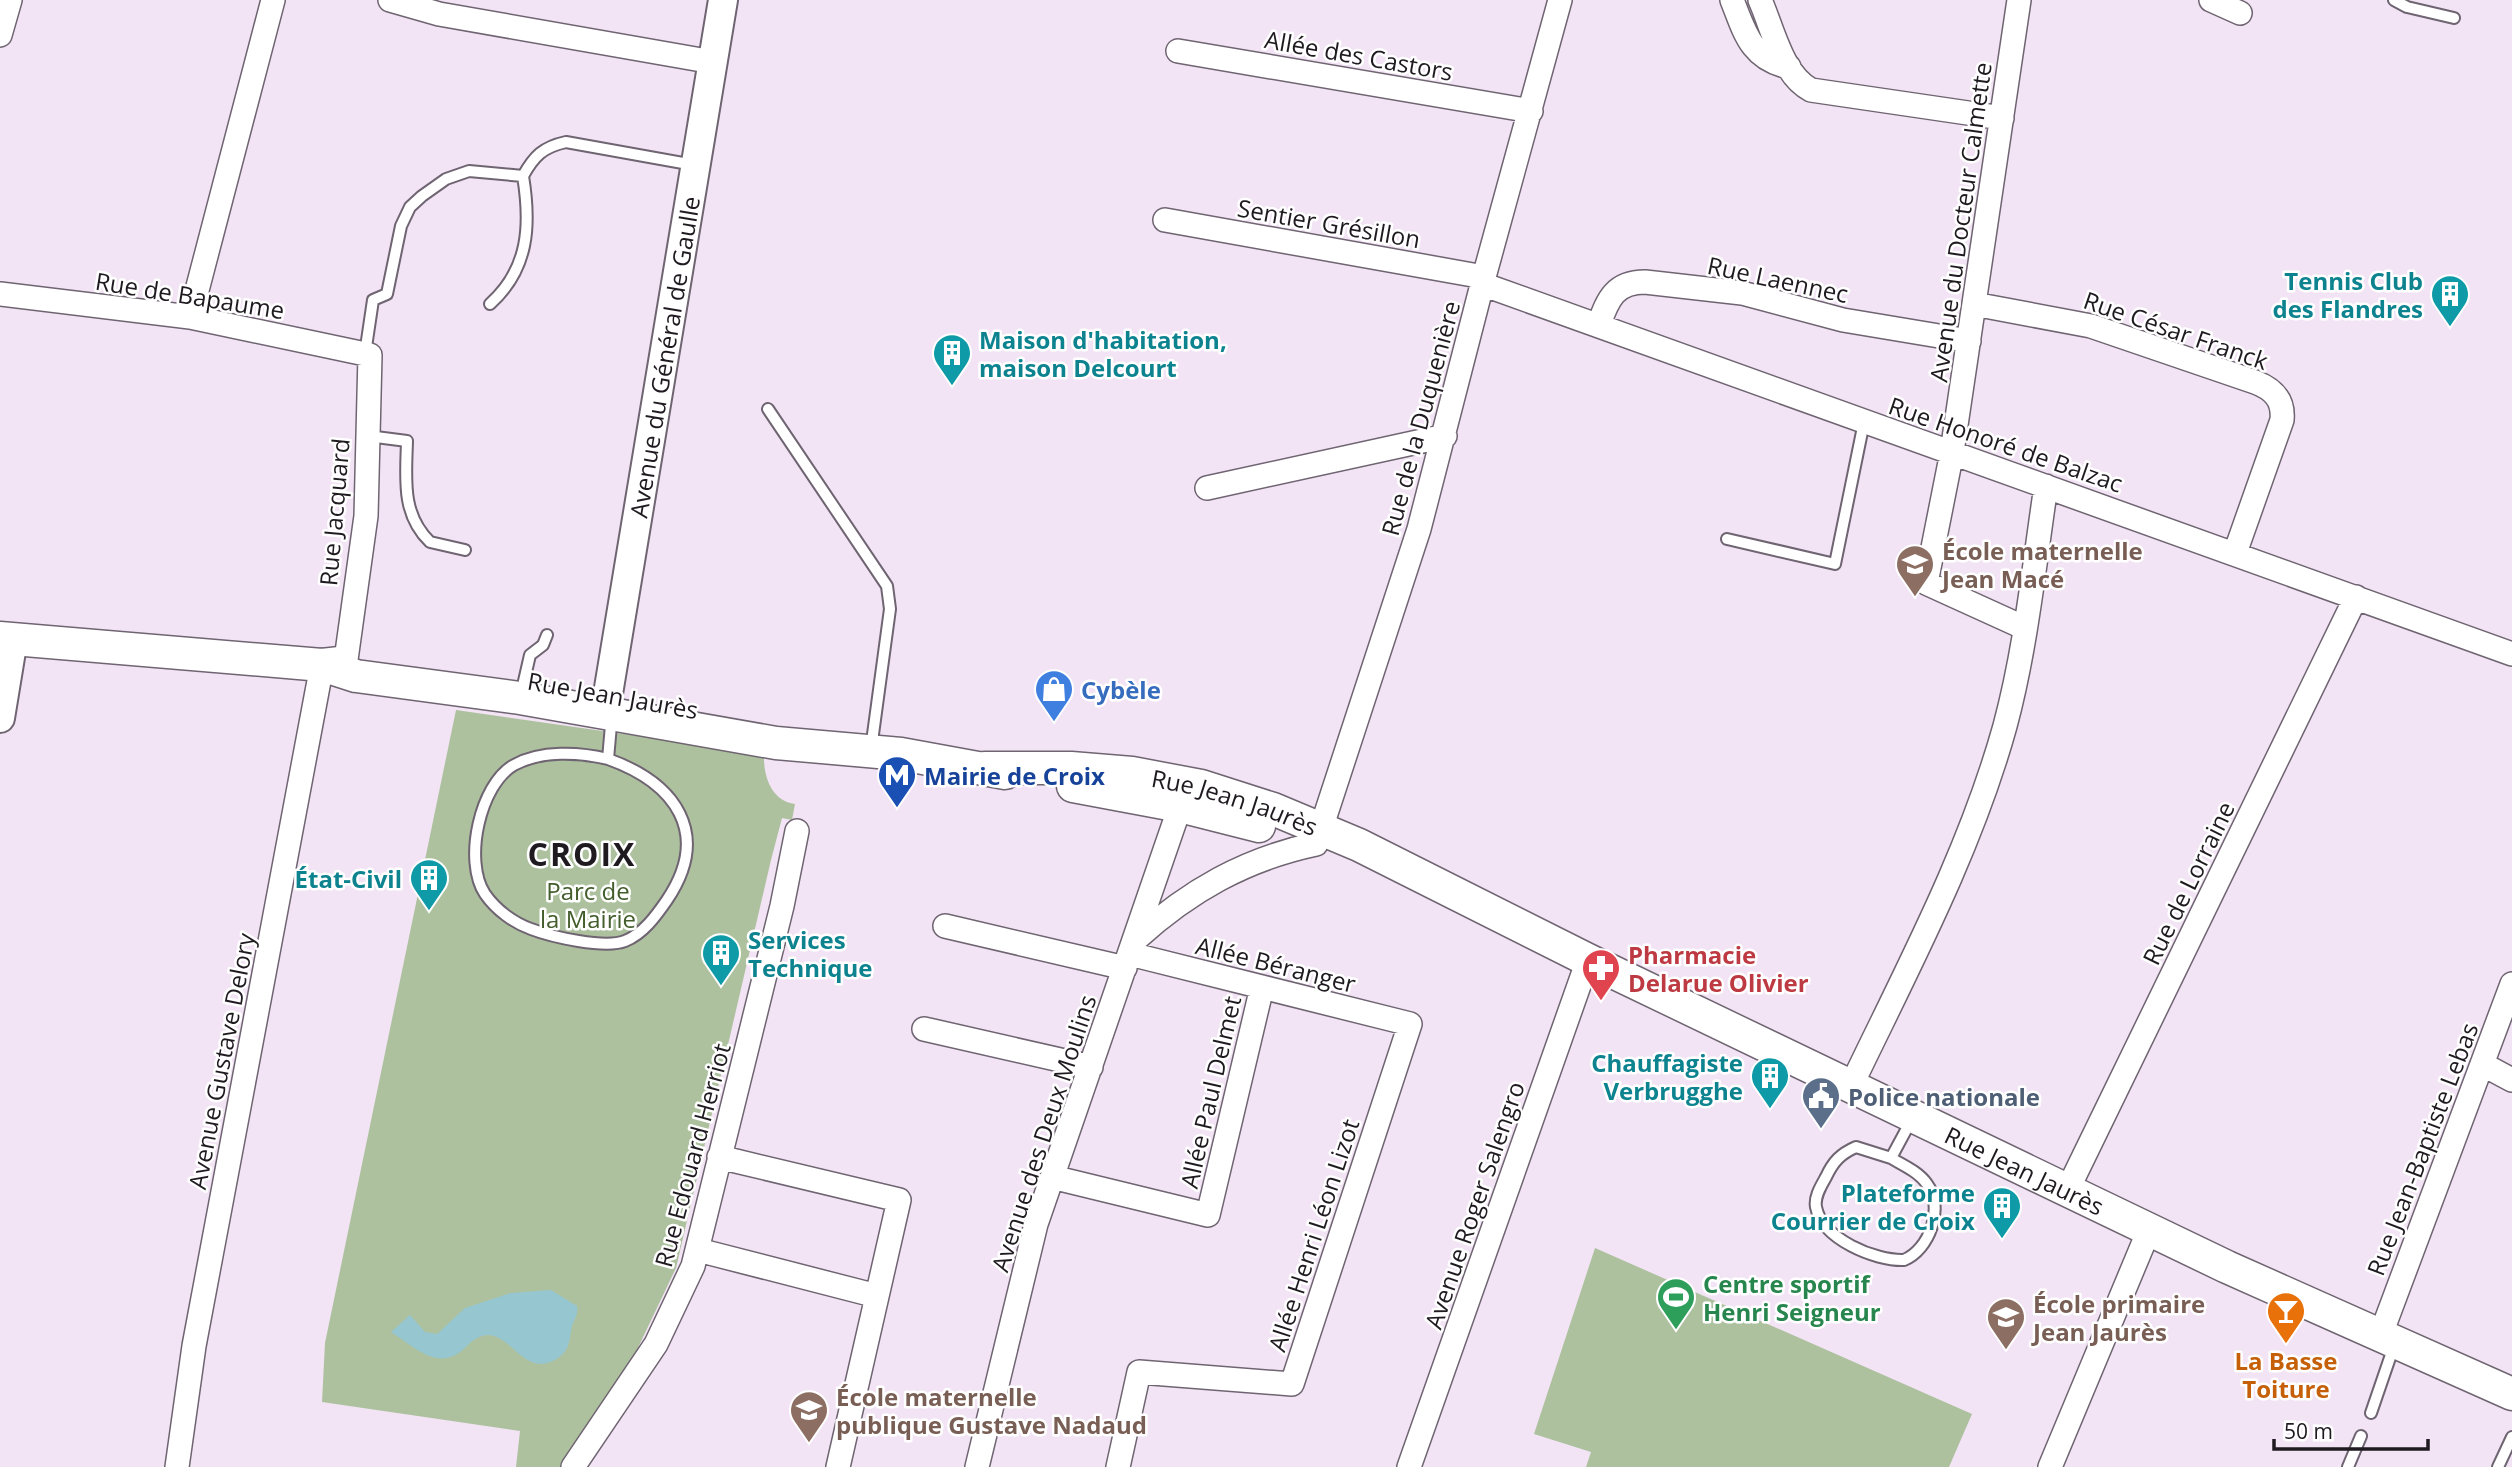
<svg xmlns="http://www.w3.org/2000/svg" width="2512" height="1467" viewBox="0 0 2512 1467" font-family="'Open Sans',sans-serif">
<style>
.green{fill:#adc19f}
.water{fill:#96c6d0}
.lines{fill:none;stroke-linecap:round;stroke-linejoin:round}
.service-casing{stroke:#6f6471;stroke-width:14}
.minor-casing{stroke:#6f6471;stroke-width:26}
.tertiary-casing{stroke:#6f6471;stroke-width:32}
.secondary-casing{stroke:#6f6471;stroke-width:35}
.service{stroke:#fff;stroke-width:10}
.minor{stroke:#fff;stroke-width:23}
.tertiary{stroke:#fff;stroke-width:28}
.secondary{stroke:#fff;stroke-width:32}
.labels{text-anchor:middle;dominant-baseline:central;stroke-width:5;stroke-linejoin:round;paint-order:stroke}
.street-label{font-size:24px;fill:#1f1a20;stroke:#fff}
.culture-label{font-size:24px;font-weight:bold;fill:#0d838f;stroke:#fff;text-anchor:end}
.education-label{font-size:24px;font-weight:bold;fill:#785e54;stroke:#fff;text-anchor:start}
.shop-label{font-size:24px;font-weight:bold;fill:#366cbe;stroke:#fff;text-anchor:start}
.transit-label{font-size:24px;font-weight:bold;fill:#164399;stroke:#fff;text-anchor:start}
.park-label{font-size:24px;fill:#435e2c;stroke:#fff}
.health-label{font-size:24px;font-weight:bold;fill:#be3a42;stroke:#fff;text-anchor:start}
.service-label{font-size:24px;font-weight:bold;fill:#4e5e75;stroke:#fff;text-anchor:start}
.leisure-label{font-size:24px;font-weight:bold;fill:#27864d;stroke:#fff;text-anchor:start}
.food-label{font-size:24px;font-weight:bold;fill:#c56008;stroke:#fff}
.district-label{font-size:32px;font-weight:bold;letter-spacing:2px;fill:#1f1a20;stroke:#fff}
</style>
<rect width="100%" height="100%" fill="#f2e4f4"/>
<path class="green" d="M456,710l308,44c-1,21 7,47 31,50l-3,16 -10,-2 -11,42 -95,408 -41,86 -67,113h-52l4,-36 -198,-29 3,-59z
M1595,1248l377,166 -23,53h-363l5,-15 -57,-18z"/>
<path class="water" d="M551,1290l26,16c2,10 -5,15 -6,25 -2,14 -3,22 -18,30 -29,14 -42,-26 -65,-26 -7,0 -14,4 -19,9 -28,30 -49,7 -78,-12l19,-17 15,17 12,2 28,-26 46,-15z"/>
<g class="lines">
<defs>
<path id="service" d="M2394,0l13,7 47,11
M490,304c39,-35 41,-79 33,-128
M365,354l8,-54 14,-6 14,-68 9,-19 12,-11 24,-17 23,-8 54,5c11,-20 20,-29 43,-34l128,23
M768,409l119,177 3,23 -19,140
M368,436l39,5c-1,37 -6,73 23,101l35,8
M1727,539l108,25 29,-142
M521,694l9,-39 13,-10 4,-10
M608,759c67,24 104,74 59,141 -11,16 -24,34 -42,41 -20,8 -73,-4 -94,-12 -17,-6 -35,-19 -46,-35 -22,-33 -5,-110 29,-129 27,-15 65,-13 94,-6l3,-34 -3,-7
M1891,1158c12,7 28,14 36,26 18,24 2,66 -23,76 -29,1 -82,-21 -88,-53 -2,-10 5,-21 10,-30 7,-15 14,-23 30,-30l35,11 21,-39
M2371,1413l24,-70
M2348,1467l13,-31
M2498,1467l14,-30"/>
<path id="minor" d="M390,0l49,14 274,48
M1732,0c13,33 19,59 57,67
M1760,0c13,29 22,75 51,90l191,28
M2019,0l-67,452 -26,131 99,45
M2211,0l29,13
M0,35l10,-35
M1178,51l353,60
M1165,220l319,57
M1482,284l1030,370
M0,294l190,23 180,38 -4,161 -22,158
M1974,304l117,22 164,56c18,7 29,17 27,38l-47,133
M190,317l83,-317
M1599,324c9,-25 16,-42 46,-42l97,11 101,27 126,21
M1207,488l238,-52
M945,926l180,42
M1136,939c53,-48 109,-80 180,-95l103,-315 65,-252 76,-277
M924,1029l167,38
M2482,1064l30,16
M1851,1086c56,-117 119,-234 154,-360 21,-78 29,-160 41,-240
M719,1157l180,43 -61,267
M1052,1177l156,38 54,-228
M2067,1191l289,-594
M698,1250l179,46
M2381,1334l131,-350
M177,1467l17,-121 128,-681
M573,1467l83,-123 37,-78 89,-360 15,-75
M977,1467l59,-243 149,-432
M1118,1467l21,-95 153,12 118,-360 -280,-70
M1409,1467l179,-507
M2050,1467l99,-237"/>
<g id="tertiary">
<path id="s1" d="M605,712l118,-712"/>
<path d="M0,718l13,-79"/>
</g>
<g id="secondary">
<path d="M0,638l322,27 18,-2"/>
<path d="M322,665l34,11 164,22 256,45 125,11 104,19"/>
<path id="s2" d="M985,768h86l61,5 69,13 72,23 86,36 229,115 639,307 285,127"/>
<path d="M1073,786l107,20 79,20"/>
</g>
</defs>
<use href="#service" class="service-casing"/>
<use href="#minor" class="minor-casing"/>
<use href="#tertiary" class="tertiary-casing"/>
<use href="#secondary" class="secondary-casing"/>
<use href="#service" class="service"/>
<use href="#minor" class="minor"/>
<use href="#tertiary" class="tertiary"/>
<use href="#secondary" class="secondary"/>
</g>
<defs>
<symbol id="building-pin" viewBox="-11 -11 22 30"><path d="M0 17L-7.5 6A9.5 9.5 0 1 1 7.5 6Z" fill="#0f9aa8" stroke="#fff"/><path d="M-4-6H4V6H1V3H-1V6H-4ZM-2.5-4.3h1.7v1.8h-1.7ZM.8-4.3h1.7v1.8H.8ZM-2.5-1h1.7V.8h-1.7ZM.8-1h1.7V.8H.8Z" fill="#fff"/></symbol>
<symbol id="school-pin" viewBox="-11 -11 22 30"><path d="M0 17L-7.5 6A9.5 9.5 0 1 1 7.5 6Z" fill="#8d6e63" stroke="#fff"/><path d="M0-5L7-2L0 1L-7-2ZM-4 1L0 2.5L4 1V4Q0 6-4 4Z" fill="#fff"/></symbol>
<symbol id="shop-pin" viewBox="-11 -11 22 30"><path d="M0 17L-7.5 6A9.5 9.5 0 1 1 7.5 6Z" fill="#3f7fe0" stroke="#fff"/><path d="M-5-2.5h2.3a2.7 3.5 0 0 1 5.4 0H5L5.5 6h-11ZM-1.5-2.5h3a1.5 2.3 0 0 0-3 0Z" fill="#fff"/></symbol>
<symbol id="metro-pin" viewBox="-11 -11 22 30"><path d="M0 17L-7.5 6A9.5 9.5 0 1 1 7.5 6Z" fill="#1a4fb4" stroke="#fff"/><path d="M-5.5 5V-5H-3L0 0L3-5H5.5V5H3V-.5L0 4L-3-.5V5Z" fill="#fff"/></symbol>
<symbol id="pharmacy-pin" viewBox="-11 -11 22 30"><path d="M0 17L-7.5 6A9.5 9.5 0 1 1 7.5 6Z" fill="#e0444e" stroke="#fff"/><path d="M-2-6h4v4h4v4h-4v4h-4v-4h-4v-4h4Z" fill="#fff"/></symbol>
<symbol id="civic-pin" viewBox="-11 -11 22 30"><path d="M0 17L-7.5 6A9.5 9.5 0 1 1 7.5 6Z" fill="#5c6f8a" stroke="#fff"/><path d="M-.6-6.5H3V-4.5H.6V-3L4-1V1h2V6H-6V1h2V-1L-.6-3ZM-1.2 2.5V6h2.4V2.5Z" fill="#fff"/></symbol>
<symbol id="stadium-pin" viewBox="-11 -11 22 30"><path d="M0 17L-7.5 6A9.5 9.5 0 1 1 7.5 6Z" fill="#2e9e5b" stroke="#fff"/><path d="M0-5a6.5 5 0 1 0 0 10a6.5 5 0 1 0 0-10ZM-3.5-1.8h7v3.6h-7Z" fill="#fff"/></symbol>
<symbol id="bar-pin" viewBox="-11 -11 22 30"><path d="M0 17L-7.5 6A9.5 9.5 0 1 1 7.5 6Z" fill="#e8710a" stroke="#fff"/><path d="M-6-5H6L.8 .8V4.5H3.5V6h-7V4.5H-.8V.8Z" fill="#fff"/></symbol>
</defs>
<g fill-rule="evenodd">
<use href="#building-pin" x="2428" y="272" width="44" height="60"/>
<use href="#building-pin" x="930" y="331" width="44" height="60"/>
<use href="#school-pin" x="1893" y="542" width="44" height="60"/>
<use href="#shop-pin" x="1032" y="667" width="44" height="60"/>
<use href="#metro-pin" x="875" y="753" width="44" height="60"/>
<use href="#building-pin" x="407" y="856" width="44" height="60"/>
<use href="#building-pin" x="699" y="931" width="44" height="60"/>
<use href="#pharmacy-pin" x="1579" y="946" width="44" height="60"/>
<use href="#building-pin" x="1748" y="1054" width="44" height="60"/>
<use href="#civic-pin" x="1799" y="1074" width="44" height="60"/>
<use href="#building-pin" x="1980" y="1184" width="44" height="60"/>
<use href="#stadium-pin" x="1654" y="1275" width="44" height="60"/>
<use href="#bar-pin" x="2264" y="1289" width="44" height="60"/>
<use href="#school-pin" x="1984" y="1295" width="44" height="60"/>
<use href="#school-pin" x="787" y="1388" width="44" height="60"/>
</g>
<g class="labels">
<g class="street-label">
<text transform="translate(1359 55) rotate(10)">Allée des Castors</text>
<text transform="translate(1960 222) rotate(-82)">Avenue du Docteur Calmette</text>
<text transform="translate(1329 223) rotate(10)">Sentier Grésillon</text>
<text transform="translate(1778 279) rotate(12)">Rue Laennec</text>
<text transform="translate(190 295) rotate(9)">Rue de Bapaume</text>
<text transform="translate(2176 330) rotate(19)">Rue César Franck</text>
<text stroke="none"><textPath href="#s1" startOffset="360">Avenue du Général de Gaulle</textPath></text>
<text transform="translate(1420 418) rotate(-75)">Rue de la Duquenière</text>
<text transform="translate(2006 444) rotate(19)">Rue Honoré de Balzac</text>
<text transform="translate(334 512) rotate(-85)">Rue Jacquard</text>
<text transform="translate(613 695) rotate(10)">Rue Jean Jaurès</text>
<text stroke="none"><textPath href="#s2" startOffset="254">Rue Jean Jaurès</textPath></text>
<text transform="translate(2188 883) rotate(-64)">Rue de Lorraine</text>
<text transform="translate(1276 964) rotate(14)">Allée Béranger</text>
<text transform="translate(221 1061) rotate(-79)">Avenue Gustave Delory</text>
<text transform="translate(1210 1092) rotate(-77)">Allée Paul Delmet</text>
<text transform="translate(1043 1133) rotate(-72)">Avenue des Deux Moulins</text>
<text transform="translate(2422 1149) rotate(-69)">Rue Jean-Baptiste Lebas</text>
<text transform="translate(692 1155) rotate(-75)">Rue Edouard Herriot</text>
<text stroke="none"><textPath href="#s2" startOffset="1127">Rue Jean Jaurès</textPath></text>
<text transform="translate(1474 1205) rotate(-71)">Avenue Roger Salengro</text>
<text transform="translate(1313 1235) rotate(-72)">Allée Henri Léon Lizot</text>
</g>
<g class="culture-label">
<text x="2423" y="280">Tennis Club<tspan x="2423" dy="28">des Flandres</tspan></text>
<text x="979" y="339" text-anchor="start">Maison d'habitation,<tspan x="979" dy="28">maison Delcourt</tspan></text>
<text x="402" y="878">État-Civil</text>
<text x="748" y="939" text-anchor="start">Services<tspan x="748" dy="28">Technique</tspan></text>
<text x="1743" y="1062">Chauffagiste<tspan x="1743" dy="28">Verbrugghe</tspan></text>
<text x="1975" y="1192">Plateforme<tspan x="1975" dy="28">Courrier de Croix</tspan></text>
</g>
<g class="education-label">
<text x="1942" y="550">École maternelle<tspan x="1942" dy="28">Jean Macé</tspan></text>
<text x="2033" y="1303">École primaire<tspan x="2033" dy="28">Jean Jaurès</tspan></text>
<text x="836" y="1396">École maternelle<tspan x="836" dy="28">publique Gustave Nadaud</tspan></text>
</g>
<g class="shop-label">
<text x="1081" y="689">Cybèle</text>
</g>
<g class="transit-label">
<text x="924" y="775">Mairie de Croix</text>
</g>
<g class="park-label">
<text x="588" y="890">Parc de<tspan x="588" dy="28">la Mairie</tspan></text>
</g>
<g class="health-label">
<text x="1628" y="954">Pharmacie<tspan x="1628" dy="28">Delarue Olivier</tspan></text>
</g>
<g class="service-label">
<text x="1848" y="1096">Police nationale</text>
</g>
<g class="leisure-label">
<text x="1703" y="1283">Centre sportif<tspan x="1703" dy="28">Henri Seigneur</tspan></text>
</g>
<g class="food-label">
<text x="2286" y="1360">La Basse<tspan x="2286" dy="28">Toiture</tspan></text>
</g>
<g class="district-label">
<text x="582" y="853">CROIX</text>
</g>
</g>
<path d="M2274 1439v10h154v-10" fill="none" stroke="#1f1a20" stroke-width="3.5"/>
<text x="2284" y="1439" font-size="21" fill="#1f1a20" stroke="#ffffff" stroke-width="5" paint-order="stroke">50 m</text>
</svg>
